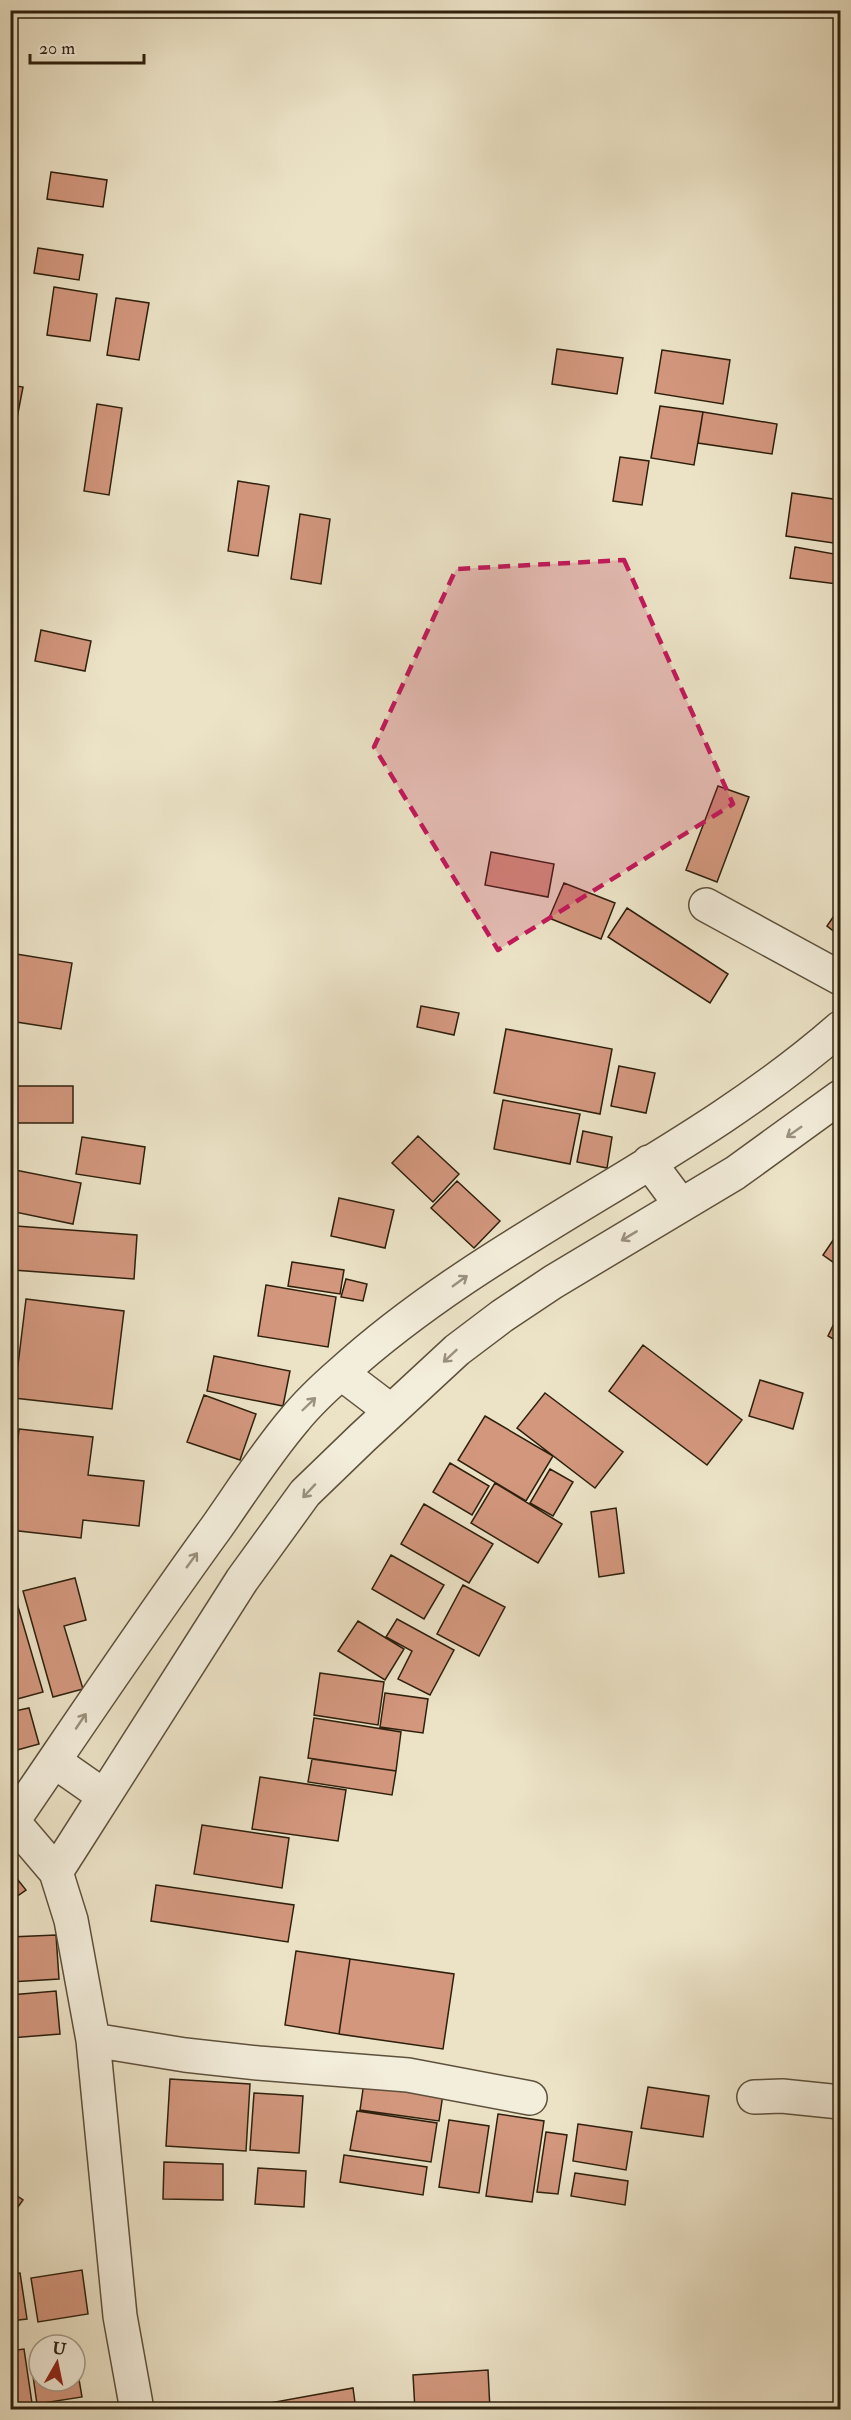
<svg xmlns="http://www.w3.org/2000/svg" width="851" height="2420" viewBox="0 0 851 2420" font-family="'IM FELL Double Pica',serif">
<style>
.building{fill:#d3977e;stroke:#2e200d;stroke-width:1.5}
.lines{fill:none;stroke-linecap:round;stroke-linejoin:round}
.minor-casing{stroke:#5e513c;stroke-width:36}
.minor{stroke:#f3eddb;stroke-width:33}
.oneway{stroke:#9a917e}
.marked{fill:#c2185b;fill-opacity:0.2;stroke:#c2185b;stroke-width:4.5;stroke-dasharray:12 8;stroke-linejoin:round}
</style>
<rect width="100%" height="100%" fill="#ece3c7"/>
<filter id="stains"><feTurbulence type="fractalNoise" baseFrequency=".00333" numOctaves="4"/><feColorMatrix values="0 0 0 0 .2 0 0 0 0 .09 0 0 0 0 .02 0 0 0 .5 -.17"/></filter>
<radialGradient id="worn" r=".72"><stop offset=".6" stop-color="#630" stop-opacity="0"/><stop offset="1" stop-color="#630" stop-opacity=".3"/></radialGradient>
<path class="building" d="M51,172l56,8 -4,27 -56,-8z
M38,248l45,7 -4,25 -45,-7z
M54,287l43,7 -7,47 -43,-6z
M116,298l33,5 -10,57 -32,-5z
M557,349l66,9 -6,36 -65,-10z
M662,350l68,10 -7,44 -68,-11z
M10,385l13,2 -13,67z
M97,404l25,4 -13,87 -25,-4z
M660,406l43,6 -9,53 -43,-7z
M840,407v39l-5,-1z
M703,412l74,12 -5,30 -74,-11z
M620,457l29,4 -7,44 -29,-4z
M238,481l31,5 -11,70 -30,-5z
M792,493l48,7v44l-54,-8z
M300,514l30,5 -9,65 -30,-5z
M795,547l45,8 -3,29 -47,-6z
M41,630l50,11 -6,30 -50,-10z
M718,786l31,11 -32,85 -31,-12z
M491,852l63,12 -6,33 -63,-12z
M564,883l51,20 -14,36 -52,-21z
M840,907v29l-13,-10z
M627,908l101,66 -18,29 -102,-66z
M10,953l62,10 -11,66 -51,-8z
M421,1006l38,7 -5,22 -37,-8z
M506,1029l106,20 -12,65 -106,-21z
M619,1066l36,7 -9,40 -35,-7z
M10,1086h63v37h-63z
M503,1100l77,14 -10,50 -76,-15z
M583,1131l29,6 -5,31 -30,-6z
M418,1136l41,38 -26,28 -41,-39z
M82,1137l63,10 -5,37 -64,-10z
M10,1169l71,14 -8,41 -63,-13z
M457,1181l43,40 -26,27 -43,-40z
M339,1198l55,12 -9,38 -54,-12z
M16,1226l121,9 -3,44 -121,-9z
M840,1230v37l-17,-12z
M292,1262l52,8 -4,24 -52,-8z
M346,1279l21,5 -4,17 -22,-4z
M266,1285l70,12 -8,50 -70,-11z
M26,1299l98,12 -12,98 -98,-11z
M840,1311v32l-12,-7z
M643,1345l99,75 -35,45 -98,-74z
M214,1356l76,15 -7,35 -76,-15z
M760,1380l43,13 -10,36 -44,-13z
M545,1393l78,59 -28,36 -78,-60z
M204,1395l52,19 -16,46 -53,-18z
M485,1416l68,40 -27,45 -68,-41z
M19,1429l74,8 -5,38 56,6 -5,45 -56,-6 -2,18 -71,-8v-20z
M450,1463l39,23 -17,29 -39,-23z
M550,1469l23,13 -20,34 -23,-13z
M495,1483l67,41 -24,39 -67,-40z
M424,1504l69,40 -24,39 -68,-39z
M616,1508l8,65 -25,4 -8,-65z
M391,1555l53,30 -20,34 -52,-30z
M75,1578l11,42 -22,6 19,63 -30,8 -30,-106z
M463,1585l42,22 -26,49 -42,-22z
M14,1593l29,99 -33,9v-107z
M397,1619l57,31 -24,45 -32,-16 14,-28 -26,-14z
M358,1621l46,28 -19,31 -47,-29z
M320,1673l64,9 -6,43 -64,-10z
M385,1693l43,6 -5,34 -43,-6z
M29,1708l10,36 -29,8v-40z
M314,1718l87,14 -5,39 -88,-13z
M312,1759l84,12 -4,24 -84,-13z
M260,1777l86,13 -8,51 -86,-12z
M202,1825l87,13 -7,50 -88,-14z
M10,1870l16,20 -16,11z
M156,1885l138,20 -6,37 -137,-21z
M56,1935l3,44 -49,3v-45z
M296,1951l54,8 -11,75 -54,-9z
M350,1959l104,15 -11,75 -104,-15z
M56,1991l4,43 -50,4v-43z
M170,2079l80,5 -4,67 -80,-5z
M364,2082l79,12 -4,27 -79,-11z
M648,2087l61,9 -6,41 -62,-9z
M254,2093l49,3 -4,57 -49,-3z
M357,2111l80,12 -6,39 -81,-12z
M498,2114l46,7 -12,81 -46,-6z
M449,2120l40,6 -10,67 -40,-6z
M578,2124l54,8 -6,38 -53,-9z
M546,2132l21,3 -9,59 -21,-2z
M344,2155l83,12 -4,28 -83,-13z
M164,2162l59,2v36l-60,-1z
M258,2168l48,3 -2,36 -49,-3z
M575,2173l53,8 -3,24 -54,-9z
M10,2191l13,9 -13,18z
M82,2270l6,44 -50,8 -7,-44z
M20,2273l7,46 -17,2v-47z
M24,2349l9,61h-23v-59z
M75,2356l7,41 -45,7 -6,-42 8,-1v20h36z
M488,2370l2,40h-75l-2,-35z
M353,2388l3,22h-91l-1,-6z"/>
<g class="lines">
<defs>
<path id="minor" d="M706,905l134,73
M649,1162l32,43
M341,1373l50,38
M54,1761l50,35
M10,1818l46,54 15,48 22,120 27,276 17,94
M13,1821c67,-98 133,-197 203,-293 26,-37 50,-75 79,-109 13,-16 30,-32 46,-46 151,-137 346,-211 499,-345
M56,1872l186,-292 63,-87 57,-55 95,-88 45,-34 51,-34 182,-109 105,-76
M93,2040l92,15 73,8 150,12 122,23
M754,2097l28,-1 58,6"/>
</defs>
<use href="#minor" class="minor-casing"/>
<use href="#minor" class="minor"/>
</g>
<defs><path id="oneway-shaft" d="M-6 0H5M1.5-3L5.5 0L1.5 3" fill="none" stroke-width="1.6" stroke-linecap="round" stroke-linejoin="round" transform="scale(1.5)"/></defs>
<g class="oneway">
<use href="#oneway-shaft" transform="translate(794 1132) rotate(145)"/>
<use href="#oneway-shaft" transform="translate(629 1236) rotate(149)"/>
<use href="#oneway-shaft" transform="translate(460 1281) rotate(-36)"/>
<use href="#oneway-shaft" transform="translate(450 1356) rotate(137)"/>
<use href="#oneway-shaft" transform="translate(309 1404) rotate(-44)"/>
<use href="#oneway-shaft" transform="translate(309 1491) rotate(133)"/>
<use href="#oneway-shaft" transform="translate(192 1560) rotate(-54)"/>
<use href="#oneway-shaft" transform="translate(81 1721) rotate(-56)"/>
</g>
<path class="marked" d="M624,560l109,244 -235,146 -124,-203 82,-178z"/>
<rect width="851" height="2420" fill="none" stroke="#ece3c7" stroke-width="36"/>
<rect x="12" y="12" width="827" height="2396" fill="none" stroke="#2e200d" stroke-width="3"/>
<rect x="18" y="18" width="815" height="2384" fill="none" stroke="#2e200d" stroke-width="1.5"/>
<g transform="translate(57 2363) rotate(9)"><circle r="28" fill="#f3eddb" stroke="#a49b89" stroke-width="1.5"/>
<path d="M0-4.5L10 22L0 15L-10 22Z" fill="#8f2418"/>
<text y="-9" font-size="16" font-weight="bold" text-anchor="middle" fill="#2e200d">U</text>
</g>
<path d="M30 54v9h114v-9" fill="none" stroke="#2e200d" stroke-width="3"/>
<text x="39" y="54" font-size="18" fill="#2e200d" stroke="#f3eddb" stroke-width="4.5" paint-order="stroke">20 m</text>
<rect width="100%" height="100%" filter="url(#stains)"/>
<rect width="100%" height="100%" fill="url(#worn)"/>
</svg>
